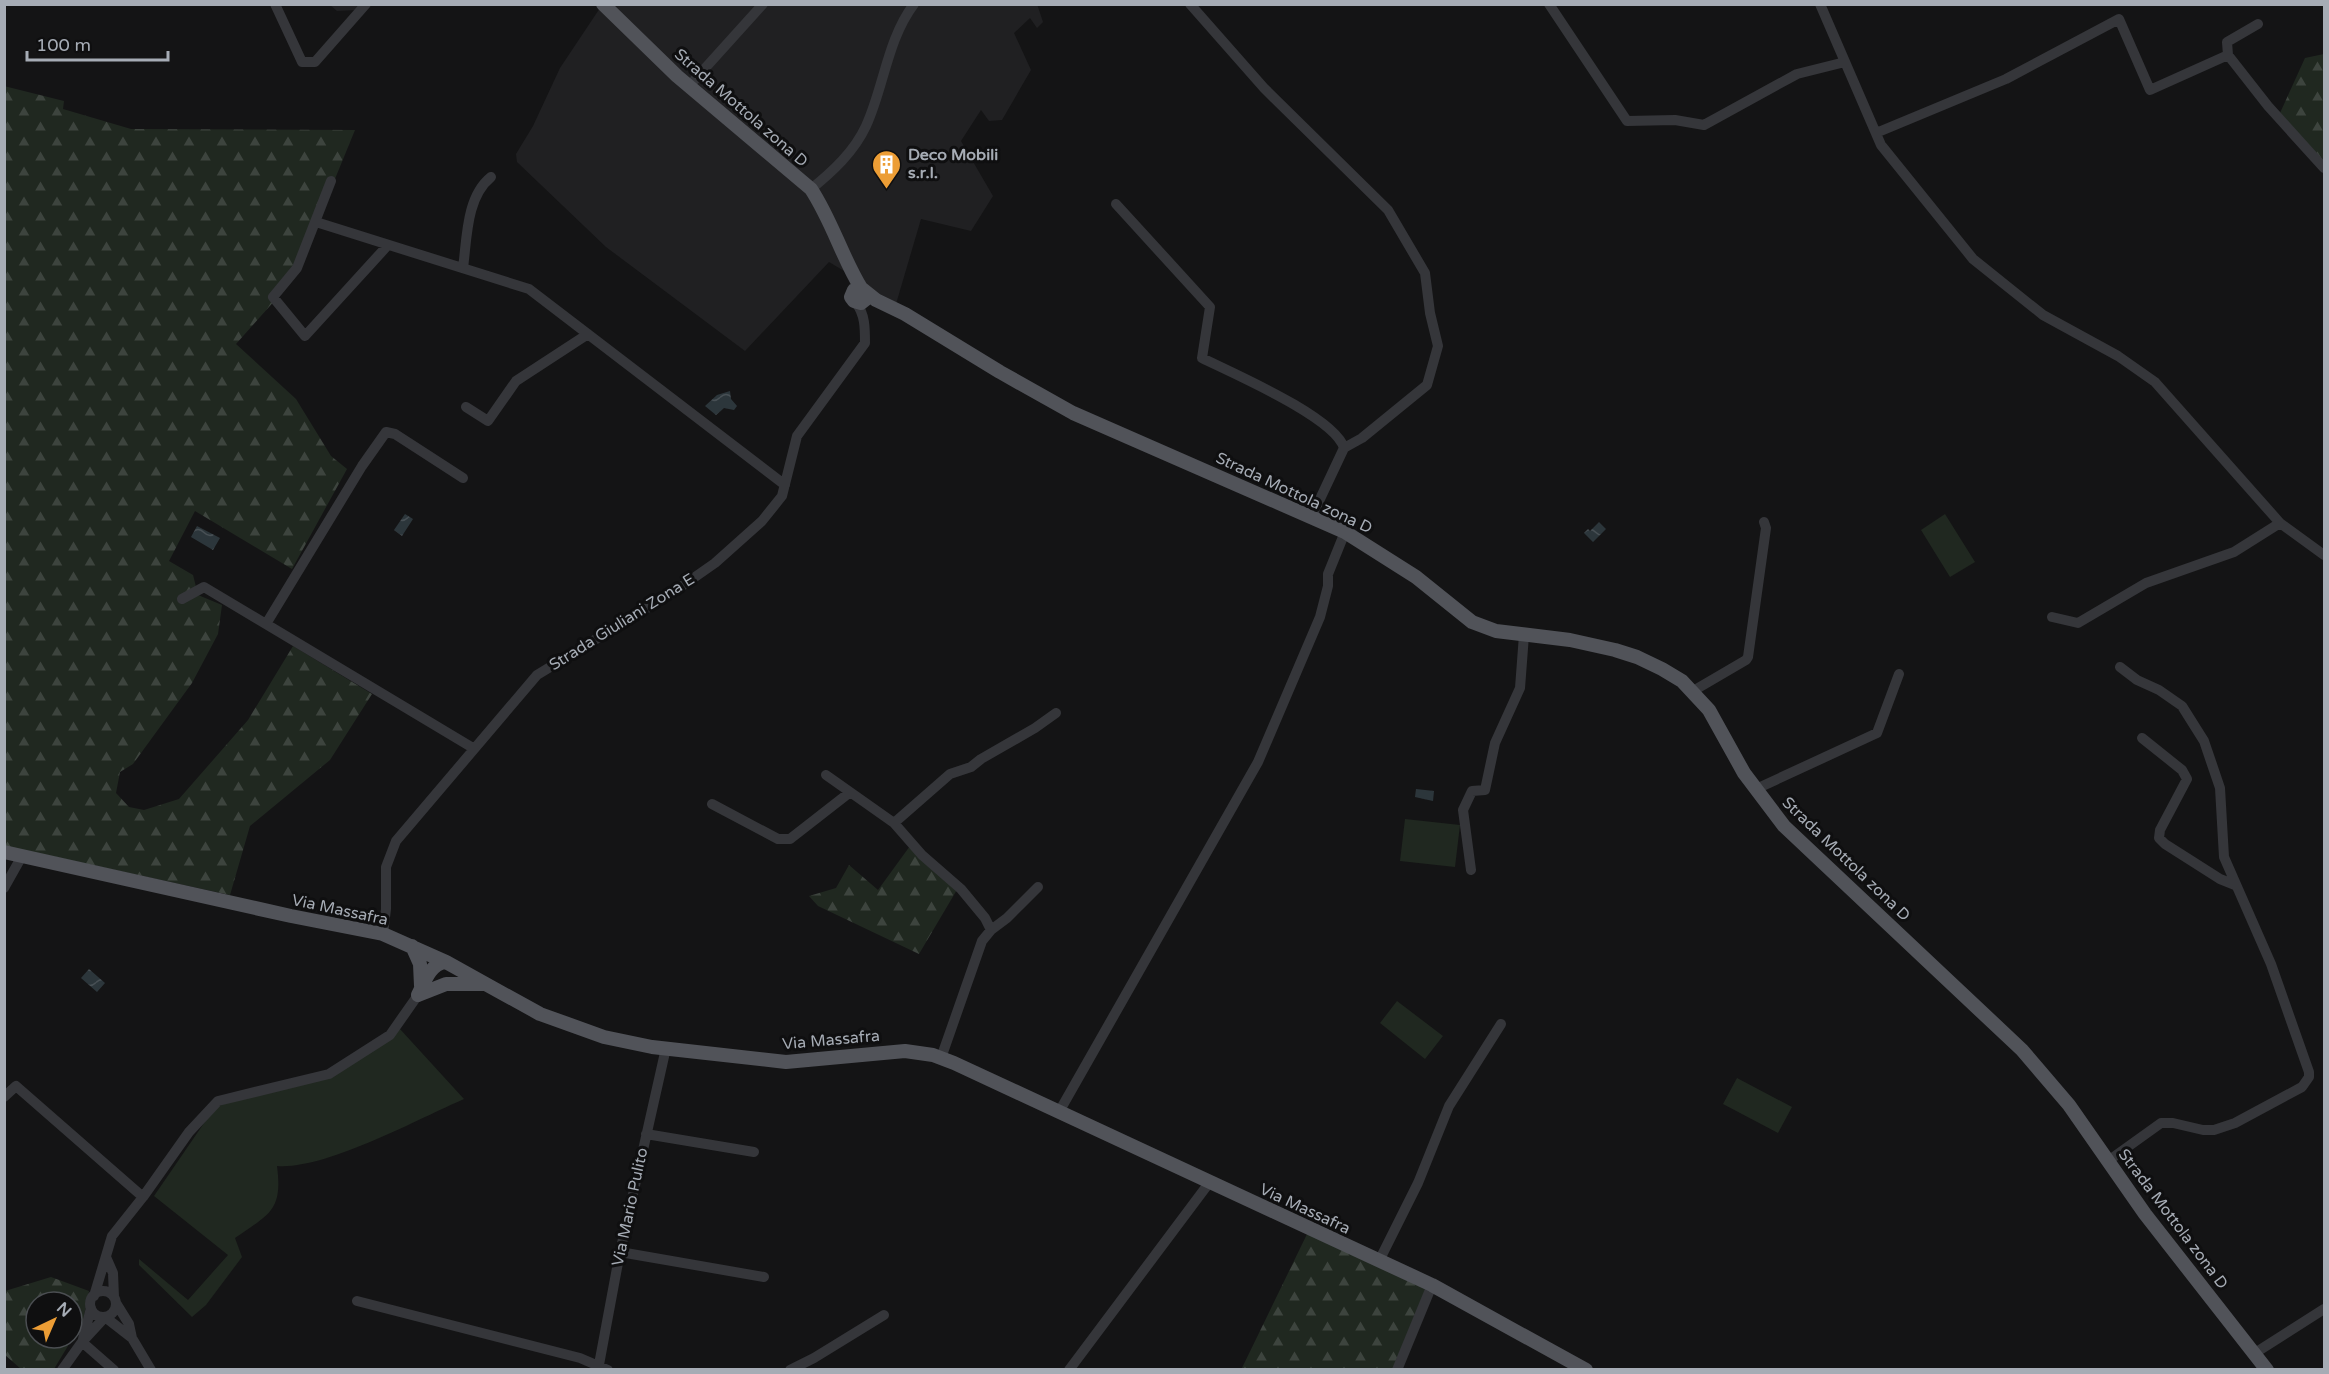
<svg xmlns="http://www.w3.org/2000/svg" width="2329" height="1374" viewBox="0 0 2329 1374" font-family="'Varela Round',sans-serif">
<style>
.built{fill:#202022}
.grass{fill:#202820}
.forest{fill:url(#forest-firs);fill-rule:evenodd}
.water{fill:url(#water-waves)}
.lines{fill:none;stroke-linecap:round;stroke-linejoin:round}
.minor{stroke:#35363a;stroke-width:10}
.major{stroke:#515359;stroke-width:14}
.labels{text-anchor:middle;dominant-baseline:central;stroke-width:6;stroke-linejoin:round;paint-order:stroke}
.street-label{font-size:16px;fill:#a6acb5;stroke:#0f0f10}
.poi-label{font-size:16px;font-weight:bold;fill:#a6acb5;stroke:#0f0f10;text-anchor:start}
</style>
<defs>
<pattern id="forest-firs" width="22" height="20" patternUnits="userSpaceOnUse" patternTransform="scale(1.5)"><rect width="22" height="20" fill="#202820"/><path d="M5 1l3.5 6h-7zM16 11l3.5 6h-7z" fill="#3d443e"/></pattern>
<pattern id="water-waves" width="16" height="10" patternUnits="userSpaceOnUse" patternTransform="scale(1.5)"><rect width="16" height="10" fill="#2c363b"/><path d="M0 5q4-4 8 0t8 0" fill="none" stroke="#485055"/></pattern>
</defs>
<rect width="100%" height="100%" fill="#141415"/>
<path class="built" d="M1037,4l6,18 -6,6 -7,-10 -16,15 17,37 -29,50 -13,1 -8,-11 -20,31 32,55 -22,35 -50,-12 -25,85 -20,-4 -20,-22 -27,-16 -84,89 -139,-104 -89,-85 -1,-8 17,-28 27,-58 42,-63z
M330,5h39l-12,5 -20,1z"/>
<path class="grass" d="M1945,514l30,48 -25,15 -29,-47z
M1405,819l55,6 -5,42 -55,-6z
M1397,1001l46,35 -18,23 -45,-36z
M400,1029l64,70c-46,20 -139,71 -187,67 6,45 -8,48 -42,72l7,19 -36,48 -14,12 -53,-52v-6l49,41 40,-45 -74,-59 59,-86 26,-16 104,-27z
M1737,1078l55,29 -14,26 -55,-29z"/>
<path class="forest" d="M2324,54v108l-44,-49 25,-55z
M4,86l60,15 -1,8 68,20 224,1 -61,149 -58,65 60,55 35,57 16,13 -55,100 -97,-58 -26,50 24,14 5,20 24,10 -4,29 -26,49 -59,81 -13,8 -4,21 13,14 15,3 35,-11 69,-79 45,-74 79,48 -42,66 -80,66 -20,69 -225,-49z
M910,846l48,42 -39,66 -101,-48 -9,-10 27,-8 13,-23 29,25z
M1309,1230l119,58 -34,81 -153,1z
M51,1277l38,14 -6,30 -29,48h-33l-16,-14v-64zM36,1302h36v36h-36z"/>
<path class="water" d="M730,391l1,8 6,7 -3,4 -10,-2 -8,7 -11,-9 12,-11z
M405,514l8,5 -11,17 -8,-6z
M1599,522l7,7 -13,13 -9,-9 4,-4 2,2z
M197,526l23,12 -7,12 -22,-13z
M1416,789l18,2 -1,10 -18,-4z
M89,969l16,14 -8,9 -16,-14z"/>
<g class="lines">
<path class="minor" d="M275,4l27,58h13l51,-58
M1190,4l74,84 124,122 37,63 5,40 8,33 -11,39 -65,53 -18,10 -32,68
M1549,4l78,117 48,-1 29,5 93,-51 48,-12
M1820,4l61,141 92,114 70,56 75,41 37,26 125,141 44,32
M2258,24l-31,18 1,13 40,51 56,62
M689,86l74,-82
M1876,133l130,-54 113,-60 31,71 78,-35
M331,181l-34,87 -24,29 32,39 83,-91
M811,189c21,-17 43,-37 55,-63 18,-39 21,-86 48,-122
M1116,204l94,103 -8,51c30,15 133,59 142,90
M316,222l213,67 256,196
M463,268c4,-29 3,-71 28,-91
M466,407l22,14 28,-40 72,-47
M182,599l22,-12 269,161
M2052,617l26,6 68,-40 88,-31 46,-29
M266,624l96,-158 24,-34 9,2 68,44
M1693,691l53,-31 2,-3 18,-129 -2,-6
M2142,738l40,32 5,9 -27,51 -1,8 6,6 55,35 15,6
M826,775l68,48 28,32 39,34 24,29 6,12
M1756,789l121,-56 22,-59
M712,804l66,35h12l59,-46
M894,823l56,-49 21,-7 10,-8 54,-31 21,-15
M1471,870l-8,-60 9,-19 13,-1 10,-47 25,-55 4,-53
M4,888l18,-32
M383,934l3,-25v-42l10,-26 141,-166 138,-84 40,-28 47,-42 20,-25 15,-60 68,-93c0,-15 0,-29 -9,-40
M941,1058l41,-117 9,-11 16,-12 31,-31
M4,1097l12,-11 127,111
M1059,1112l199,-350 62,-145 8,-31v-12l17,-42
M646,1134l108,18
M2108,1161l53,-38h12l30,7h11l21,-7 67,-36 7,-10v-5l-38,-108 -47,-107 -4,-69 -16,-47 -22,-35 -23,-16 -22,-10 -17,-13
M620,1252l144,25
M106,1257l7,16 1,24
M1379,1261l39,-78 31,-77 52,-82
M90 1304a13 13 0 1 1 26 0a13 13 0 1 1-26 0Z
M94,1296l18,-60 31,-39 46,-65 29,-31 111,-27 61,-39 28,-40
M357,1301l223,57 28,12
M116,1303l13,21 3,14 19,32
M83,1339l8,-31
M82,1342l32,28
M2255,1353l69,-44
M62,1370l20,-28 23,-25 27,21
M598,1370l22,-118 46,-204
M790,1370l24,-12 70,-43
M1069,1370l140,-187
M1397,1370l35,-85"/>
<path class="major" d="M603,4l74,72 134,113c21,32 31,68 50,99
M866,294v5l-5,4 -7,-2 -3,-4 3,-7 7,-2 15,12 29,14 95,58 73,41 272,119 71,45 56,45 24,9 74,9 45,10 22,7 25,12 20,12 27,29 35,63 40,53 238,224 47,55 76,109 122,156
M4,852l287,64 92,18 63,28 94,52 64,23 48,10 134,15 119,-11 28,4 21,8 478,222 154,85
M412,946l8,18 1,22
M418,995l28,-11h36
M418,995c6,-12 12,-32 28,-33"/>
</g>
<defs>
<symbol id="building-pin" viewBox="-11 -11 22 30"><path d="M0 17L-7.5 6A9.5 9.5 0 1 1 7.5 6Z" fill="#ec9d35" stroke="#0f0f10"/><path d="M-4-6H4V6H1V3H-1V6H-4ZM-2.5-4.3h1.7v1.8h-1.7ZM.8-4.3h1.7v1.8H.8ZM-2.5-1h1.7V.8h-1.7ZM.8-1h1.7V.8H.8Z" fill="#fff"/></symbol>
</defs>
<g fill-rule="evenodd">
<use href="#building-pin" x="870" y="148" width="33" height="45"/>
</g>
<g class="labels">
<g class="street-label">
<text transform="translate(741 108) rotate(41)">Strada Mottola zona D</text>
<text transform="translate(1294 493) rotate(25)">Strada Mottola zona D</text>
<text transform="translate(622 622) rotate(-32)">Strada Giuliani Zona E</text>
<text transform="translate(1846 859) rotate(44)">Strada Mottola zona D</text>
<text transform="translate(340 910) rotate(12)">Via Massafra</text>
<text transform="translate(831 1040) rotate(-5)">Via Massafra</text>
<text transform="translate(630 1207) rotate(-78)">Via Mario Pulito</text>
<text transform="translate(1305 1209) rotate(25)">Via Massafra</text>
<text transform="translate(2173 1219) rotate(53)">Strada Mottola zona D</text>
</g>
<g class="poi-label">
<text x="908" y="155">Deco Mobili<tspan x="908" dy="18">s.r.l.</tspan></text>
</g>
</g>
<rect width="2329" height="1374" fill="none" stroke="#a6acb5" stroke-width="12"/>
<g transform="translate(54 1320) rotate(44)"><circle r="28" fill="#0f0f10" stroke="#4b4e52" stroke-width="1.5"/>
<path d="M0-4.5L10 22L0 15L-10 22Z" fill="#ec9d35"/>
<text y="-9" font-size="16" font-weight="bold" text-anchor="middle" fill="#a6acb5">N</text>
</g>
<path d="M27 51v9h141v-9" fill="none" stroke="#a6acb5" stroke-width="3"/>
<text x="36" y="51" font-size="18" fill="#a6acb5" stroke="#0f0f10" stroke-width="4.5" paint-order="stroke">100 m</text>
</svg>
